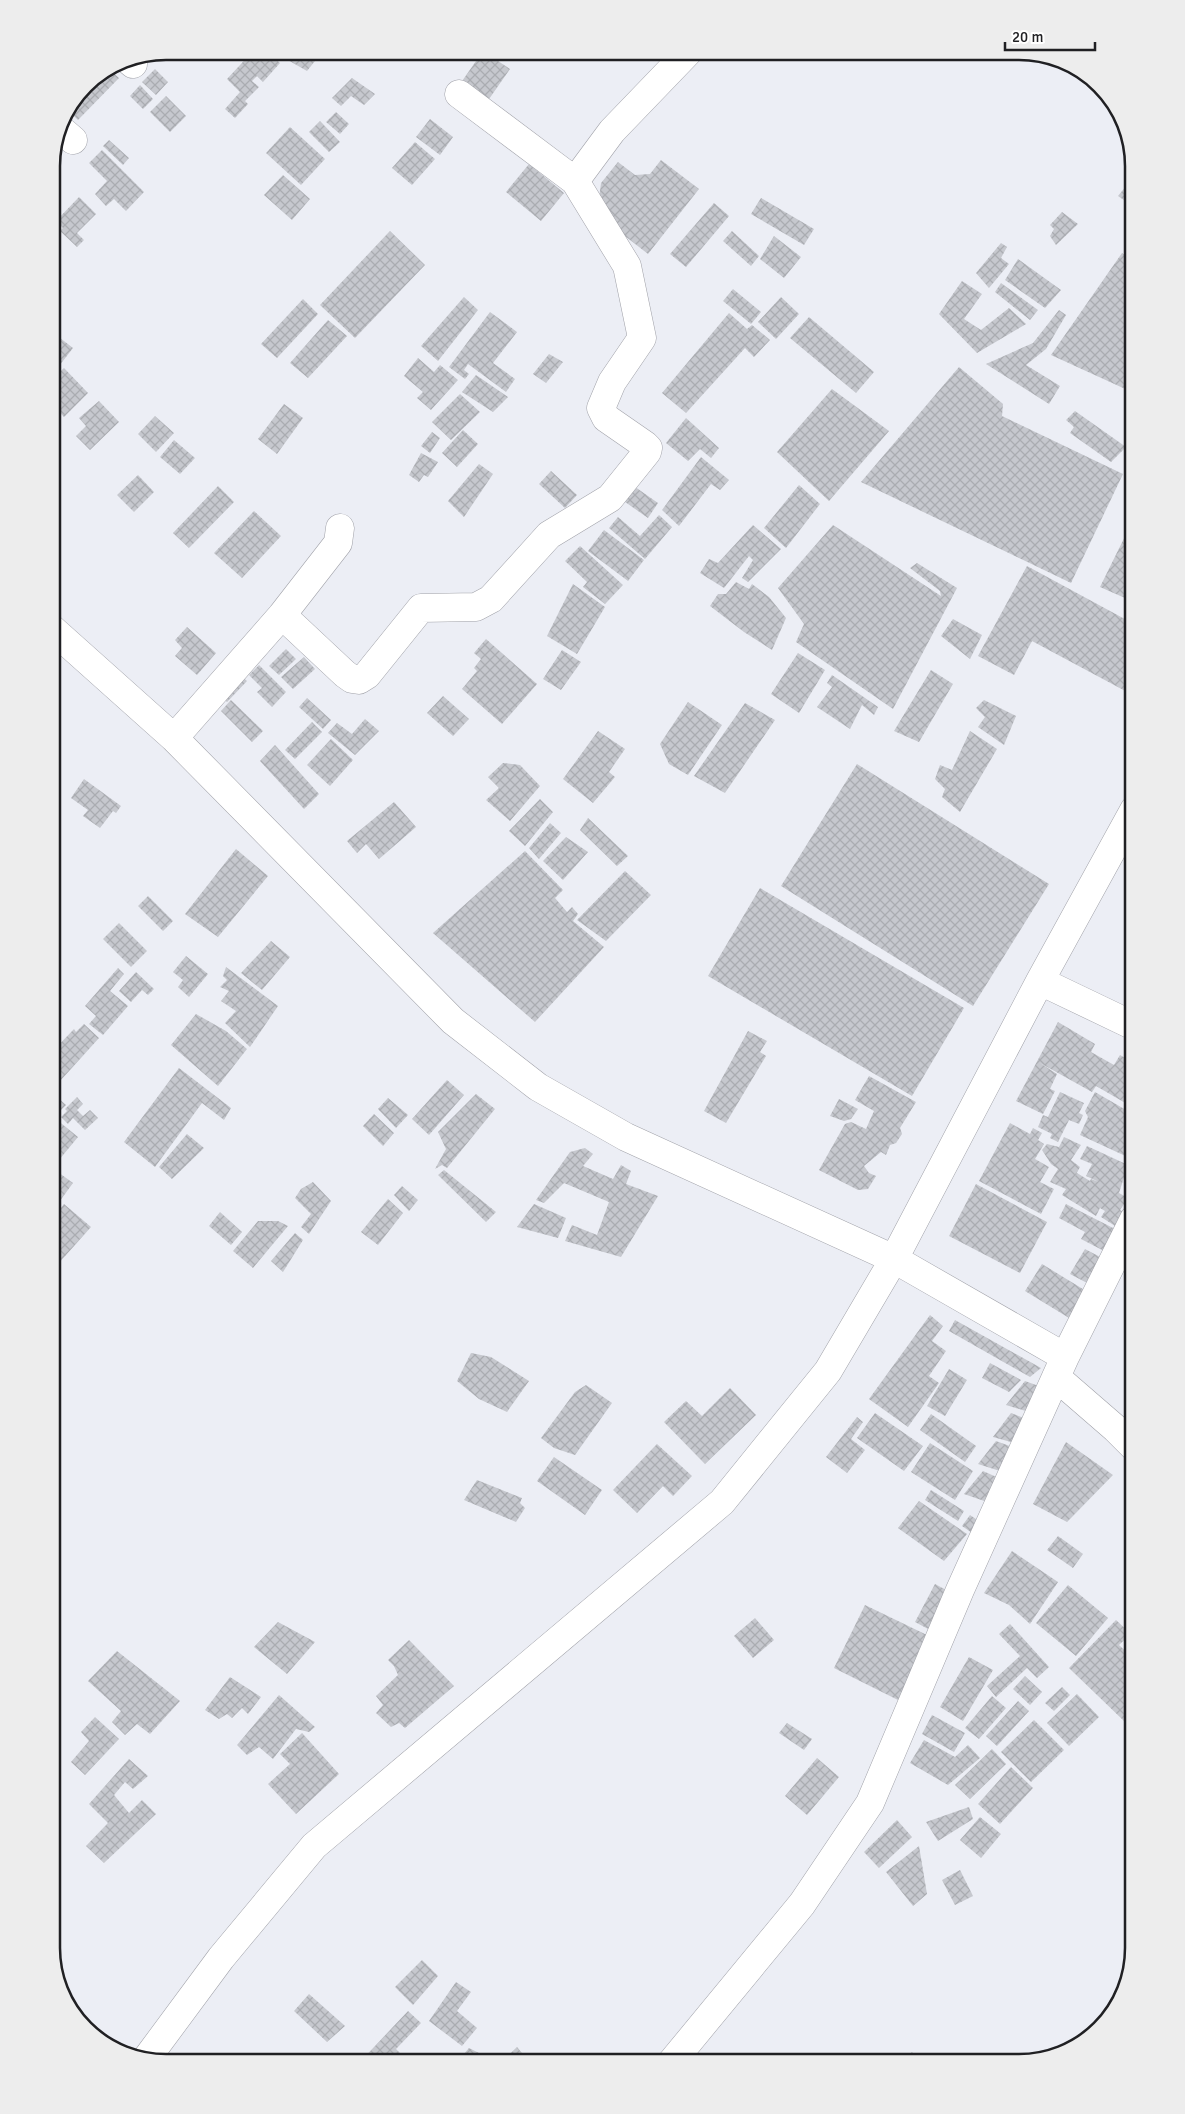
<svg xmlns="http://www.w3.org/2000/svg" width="1185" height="2114" viewBox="0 0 1185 2114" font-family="Signika,sans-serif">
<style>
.building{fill:url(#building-cross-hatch)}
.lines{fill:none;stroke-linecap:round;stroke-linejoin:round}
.minor-casing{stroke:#a1a2a9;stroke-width:29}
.minor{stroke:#fff;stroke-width:28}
.rim{fill:none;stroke:#202023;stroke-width:2.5}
</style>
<defs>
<pattern id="building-cross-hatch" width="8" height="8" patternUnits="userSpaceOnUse" patternTransform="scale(1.25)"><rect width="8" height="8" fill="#c6c8ce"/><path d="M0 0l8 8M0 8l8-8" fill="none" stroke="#aaacb1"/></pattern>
</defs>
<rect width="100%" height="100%" fill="#eceef5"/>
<path class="building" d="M253,51h14l13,12 -17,19 -6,-6 -5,5 7,6 -14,14 3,3 -13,14 -10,-9 15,-17 -13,-13z
M272,51h51l-16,20z
M483,51l27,18 -23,33 -27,-18z
M109,69l10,9 -41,42 -10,-10 17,-25z
M155,69l13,13 -12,13 -14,-13z
M352,78l23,16 -11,11 -13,-9 -10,10 -9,-8z
M140,85l13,14 -10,10 -13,-13z
M166,96l20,20 -16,16 -20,-20z
M336,112l13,12 -9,10 -14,-12z
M430,119l23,18 -13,18 -24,-18z
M320,121l20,21 -11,10 -20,-20z
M290,127l35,32 -24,26 -35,-32z
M109,140l20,18 -6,7 -20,-19z
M415,142l20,17 -23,26 -20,-17z
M102,150l42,42 -18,19 -12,-12 -8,7 -11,-12 12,-13 -18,-18z
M661,160l38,29 -51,65 -32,-25 -17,-30 2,-16 17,-21 17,13 15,-1z
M529,164l35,29 -23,28 -35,-29z
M283,175l27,24 -18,21 -28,-25z
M1134,176v31l-16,-11z
M79,197l17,17 -19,19 7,7 -7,7 -17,-16 3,-3 -7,-7z
M761,198l53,31 -10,16 -53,-31z
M714,203l15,13 -43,51 -16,-13z
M1062,212l16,12 -22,21 -6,-9 4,-7 -4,-4z
M390,231l35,34 -70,73 -35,-33z
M732,231l27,25 -8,10 -28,-25z
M774,236l27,21 -17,21 -24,-19z
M1001,243l6,4 -6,11 8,6 -20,24 -13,-15z
M1122,253l12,8v132l-83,-38z
M1018,259l43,31 -16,18 -40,-28z
M962,281l20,13 -18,25 17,11 28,-22 17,16 -49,29 -38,-39z
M1001,283l37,27 -8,10 -35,-28z
M733,289l28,23 -10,12 -28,-23z
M464,297l14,13 -40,51 -17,-15z
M781,297l18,17 -23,25 -18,-17z
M303,299l15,15 -41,44 -16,-14z
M1059,310l7,5 -20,34 -20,16 34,21 -11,18 -63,-40 47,-21z
M490,312l27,20 -24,31 22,16 -9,13 -38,-28 -4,6 5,4 -4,5 -16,-12z
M729,313l18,16 5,-4 18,15 -16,17 -9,-9 -59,65 -24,-20z
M809,317l65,55 -18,21 -66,-55z
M328,320l19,16 -39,42 -18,-15z
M51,331l22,17 -17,22 -5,-4z
M549,354l14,8 -17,21 -13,-9z
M418,358l16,14 6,-7 18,15 -27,30 -14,-12 6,-6 -19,-16z
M959,367l44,37 -1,12 121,58 -52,109 -210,-101z
M64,368l24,25 -24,24 -13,-14v-23z
M476,375l32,22 -15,15 -31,-20z
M832,389l57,42 -60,70 -52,-49z
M460,394l20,18 -29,28 -19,-18z
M99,401l20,21 -29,28 -14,-14 10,-10 -7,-8z
M284,404l19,14 -26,36 -19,-15z
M1075,411l51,36 -15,15 -41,-29 4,-6 -8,-7z
M155,416l19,17 -18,19 -18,-18z
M686,418l33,30 -8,10 -11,-9 -12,12 -22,-18z
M463,430l15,14 -21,23 -15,-14z
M432,432l8,6 -10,15 -9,-7z
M174,440l21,18 -15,16 -20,-17z
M421,453l17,9 -10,15 -4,-2 -5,7 -10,-7z
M701,457l28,23 -9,10 -9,-6 -32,42 -17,-16z
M479,464l14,10 -29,43 -16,-16z
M551,471l26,24 -12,13 -26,-24z
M138,475l16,17 -20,20 -17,-17z
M628,482l30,21 -10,15 -30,-21z
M799,485l21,19 -34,44 -22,-20z
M218,486l16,16 -45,46 -16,-15z
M254,511l27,25 -39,42 -28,-25z
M659,515l13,12 -27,32 -36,-31 9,-11 22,19z
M1134,518v84l-34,-15z
M753,525l28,24 -33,33 -6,-4 11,-18 -4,-4 -25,32 -24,-15 9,-14 9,4z
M833,525l108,71 -1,-5 -30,-23 7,-5 40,25 -64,121 -97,-67 8,-18 -26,-36z
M604,530l40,30 -16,21 -40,-30z
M580,546l43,39 -18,19 -22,-17 4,-5 -22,-21z
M1027,566l107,58v59l-5,10 -97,-52 -18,34 -36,-19z
M736,582l13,7 3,-5 17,13 17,21 -14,32 -28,-18 -34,-26 8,-12h8z
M573,584l32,23 -28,47 -30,-18z
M953,619l29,16 -12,24 -29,-23z
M187,627l29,26 -19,22 -22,-19 7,-8 -7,-8z
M486,639l51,45 -35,40 -40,-35 15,-18 -3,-3 7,-9 -7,-6z
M286,649l10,10 -17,16 -10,-9z
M562,650l19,12 -20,28 -18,-11z
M798,653l27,17 -26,43 -28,-19z
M304,657l11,12 -22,20 -12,-12z
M259,665l27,27 -14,15 -15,-15 5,-4 -13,-13z
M931,670l22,14 -34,58 -25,-11z
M236,671l11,10 -20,21 -11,-9z
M832,675l46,32 -4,8 -12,-10 -12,24 -33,-22 15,-20 -5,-4z
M443,696l26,23 -16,17 -26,-23z
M307,698l24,22 -8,9 -24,-22z
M231,700l32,31 -11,11 -31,-31z
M984,700l32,16 -12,29 -26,-18 7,-10 -9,-9z
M688,702l34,23 -34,50 -19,-11 -9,-20z
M745,703l30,17 -50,73 -31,-17z
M365,719l14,12 -24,24 -27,-22 9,-10 15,11z
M312,722l10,10 -27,27 -10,-9z
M598,731l27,18 -16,23 6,5 -22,26 -30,-24z
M970,731l27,18 -37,63 -18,-15 3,-8 -10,-10 5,-14 12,5z
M331,739l22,21 -23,26 -23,-21z
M275,745l44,49 -15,15 -44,-48z
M503,763l17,2 20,21 -30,35 -24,-21 13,-12 -11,-11z
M857,764l192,120 -76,122 -192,-120z
M84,779l37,27 -5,7 -3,-2 -13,17 -17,-12 5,-6 -17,-12z
M540,799l13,13 -28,34 -16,-15z
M394,802l22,25 -37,32 -13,-15 -9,9 -10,-12z
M588,818l40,38 -11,10 -37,-36z
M550,823l11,10 -22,26 -10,-11z
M566,837l22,15 -25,28 -20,-19z
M236,849l32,27 -50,61 -33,-23z
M525,851l38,39 -8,8 12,14 5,-5 6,7 -5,7 31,26 -69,75 -102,-89z
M625,871l26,24 -45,46 -29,-21z
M760,888l204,120 -52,88 -204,-120z
M148,896l25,25 -10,10 -25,-25z
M119,923l28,28 -16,16 -28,-28z
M271,941l19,16 -28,33 -21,-17z
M186,956l22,18 -19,23 -11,-10 5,-7 -10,-8z
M226,967l52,39 -28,41 -25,-24 11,-12 -15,-10 8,-10 -9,-4 7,-7 -4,-4z
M118,968l6,6 -14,17 18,15 -25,29 -14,-11 7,-8 -11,-10z
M136,972l18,17 -6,6 -6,-5 -11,12 -12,-11z
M196,1014l30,17 21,18 -29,37 -47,-41z
M1058,1022l37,22 -4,8 23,13 6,-10 14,8v45l-38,-22 -4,6 -52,-29 17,11 -7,15 5,2 -12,23 -27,-13z
M84,1024l15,14 -48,53v-19l6,-6 -6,-6v-7l23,-24 2,3z
M748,1031l19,10 -7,11 6,4 -40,67 -22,-12z
M179,1068l52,40 -7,12 -22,-17 -47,64 -31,-25z
M869,1076l47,26 -16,26 2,6 -6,9 -6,2 -4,10 -5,-3 -17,14 5,7 7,3 -8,13 -10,1 -39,-20 26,-46 6,-2 15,7 8,-18 -19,-11z
M447,1080l17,15 -35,40 -17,-16z
M1060,1092l24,11 -5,10 4,2 -4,9 -10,-4 -11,22 -8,-4 2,-4 -14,-7 5,-12 5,2z
M1095,1092l38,22 1,46 -54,-25 8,-18 -3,-6z
M53,1093l13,12 -10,10 -5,-5v-15z
M476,1094l19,15 -48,59 -5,-3 -7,4 11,-20 -8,-17z
M77,1097l6,7 -6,6 6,6 7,-6 8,8 -13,12 -12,-12 -5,6 -7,-7 6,-6 -2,-2z
M388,1098l20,17 -12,13 -18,-19z
M839,1099l19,10 -7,10 -7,2 -14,-5z
M374,1114l20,19 -11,13 -20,-20z
M51,1115l27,22 -24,29 -3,-2v-14l6,-7 -6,-5z
M1010,1123l20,11 3,-6 9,5 -4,7 6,4 -9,15 14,8 -9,15 14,7 -13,25 -62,-33z
M187,1134l17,14 -32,31 -13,-12z
M1064,1137l17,8 -10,15 9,7 -6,11 3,-5 13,8 1,-2 8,3 -13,-6 6,-12 -12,-5 7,-13 41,19 -9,28 9,5 -8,12 11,7 -8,14 -22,-14 4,-6 -5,-3 -4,8 -34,-21 4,-6 -16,-7 8,-13 -7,-5 -9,-14 5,-6 12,3z
M585,1148l8,6 -10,12 30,13 8,-14 10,6 -5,13 32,12 -37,61 -56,-16 7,-16 25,10 12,-33 -45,-19 -20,20 -8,-3 34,-48z
M51,1167l22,16 -22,30z
M444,1170l52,42 -10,10 -48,-47z
M313,1182l18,19 -22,33 -8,-7 10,-13 -16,-16 6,-9z
M976,1184l71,38 -27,51 -71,-37z
M402,1186l16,14 -9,11 -15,-16z
M388,1199l15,14 -25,32 -17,-13z
M64,1204l27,23 -33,37 -7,-5v-39z
M534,1204l32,14 -8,20 -41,-11z
M1066,1204l51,26 -11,22 -25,-13 4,-7 -26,-14z
M220,1212l22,20 -11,13 -22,-19z
M258,1221h20l10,5 -35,42 -20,-17z
M295,1233l8,7 -20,32 -12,-11z
M1085,1249l17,9 -15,25 -17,-9z
M1042,1264l49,30 -17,27 -49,-30z
M930,1315l13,11 -11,15 14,10 -17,25 10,7 -31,44 -39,-28z
M955,1320l86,48 -11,9 -81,-46z
M471,1353l20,4 38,24 -22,31 -28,-13 -22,-18z
M990,1363l31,17 -12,12 -27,-14z
M949,1369l18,11 -22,36 -18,-10z
M1025,1381l19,7 -12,25 -26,-8z
M586,1385l26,18 -37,52 -21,-7 -13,-10 34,-46z
M730,1388l26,27 -51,49 -41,-42 22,-21 16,15z
M875,1413l48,33 -19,25 -47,-33z
M1011,1413l18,7 -11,24 -25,-7z
M931,1414l45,32 -11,16 -45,-32z
M857,1417l6,5 -12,17 14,11 -18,23 -21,-16z
M996,1441l19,7 -12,24 -25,-8z
M1066,1442l47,33 -46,47 -34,-18z
M930,1443l43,28 -18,29 -44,-28z
M657,1444l35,32 -19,20 -10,-10 -26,27 -24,-23z
M554,1457l48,33 -17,25 -48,-34z
M983,1471l18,8 -11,24 -26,-9z
M477,1480l45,18 -2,5 5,5 -9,14 -52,-22z
M931,1490l33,21 -6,10 -33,-21z
M919,1501l48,33 -23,27 -46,-33z
M970,1515l16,11 -8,11 -16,-11z
M1058,1536l25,18 -10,14 -26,-18z
M1012,1551l46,31 -28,42 -21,-19 -25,-12z
M935,1584l15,8 -20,38 -15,-8z
M1068,1585l40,33 -32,38 -40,-33z
M1134,1586v17l-8,-10z
M865,1605l64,31 -31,64 -64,-32z
M755,1618l19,22 -21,18 -19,-22z
M1116,1620l15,14 -12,11 15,14v52l-10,10 -55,-53z
M278,1622l37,20 -28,32 -33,-27z
M1010,1624l39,43 -12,11 -10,-10 -31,29 -9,-11 33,-30 -21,-22z
M409,1640l45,46 -49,42 -6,-5 -8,4 -15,-14 7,-8 -7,-9 22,-21 -4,-9 -6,-6z
M117,1651l63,50 -30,33 -13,-10 -12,11 -13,-13 9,-11 -33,-30z
M969,1657l24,13 -30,51 -23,-14z
M1025,1676l17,16 -12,13 -17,-16z
M230,1677l31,20 -13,17 -6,-6 -10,10 -5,-4 -8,5 -14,-9z
M1062,1687l8,8 -16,16 -9,-8z
M1077,1694l22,23 -30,29 -22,-23z
M279,1695l36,32 -6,5 -13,-3 -23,30 -14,-12 -12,8 -10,-10z
M992,1696l14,12 -27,31 -14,-11z
M1018,1701l11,10 -32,35 -11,-10z
M932,1715l33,18 -11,19 -32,-18z
M95,1717l24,22 -34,36 -14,-13 18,-21 -8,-9z
M1034,1720l30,30 -33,32 -30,-30z
M787,1723l25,16 -8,11 -25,-17z
M302,1733l37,41 -43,40 -28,-30 22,-20 -10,-10z
M924,1740l31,17 13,-12 12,13 -32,27 -38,-22z
M992,1749l14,15 -36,35 -15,-14z
M817,1758l22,19 -32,38 -22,-19z
M129,1759l19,17 -15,13 -8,-7 -11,13 15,18 13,-13 14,14 -52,49 -18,-17 22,-23 -19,-19z
M1011,1767l22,21 -33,36 -22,-20z
M969,1807l4,12 -35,22 -12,-19z
M980,1817l21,17 -20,24 -21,-18z
M897,1820l15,17 -33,31 -15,-16z
M919,1846l8,48 -14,12 -27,-34z
M960,1870l13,26 -18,9 -13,-25z
M422,1960l16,16 -25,29 -18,-18z
M456,1982l15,10 -14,19 20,17 -15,18 -33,-25z
M309,1994l36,32 -18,16 -33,-31z
M408,2011l13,12 -25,26 7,7 -7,7h-37z
M517,2047l13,16h-30z
M469,2048l20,10 -4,5h-29z
M912,2052l7,11h-21z"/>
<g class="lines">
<defs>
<path id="minor" d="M127,59l6,5
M459,94l116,87
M59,128l14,12
M282,615l63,59 7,5 7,1 8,-5 54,-67 55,-1 15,-8 58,-64 61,-37 37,-46 1,-4 -3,-3 -39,-27 -5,-10 11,-26 30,-44 -15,-72 -52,-85 37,-50 77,-80
M51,628l123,110 279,283 85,66 88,50 268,122 171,98
M174,738l108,-123 56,-72 2,-15
M1040,981l94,45
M1056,1377l60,52 18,18
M147,2058l74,-100 93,-112 408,-344 106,-131 66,-112 146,-278 94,-171
M671,2063l131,-159 68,-101 90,-213 105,-233 69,-138"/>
</defs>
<use href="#minor" class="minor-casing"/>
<use href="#minor" class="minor"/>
</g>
<path d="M0 0H1185V2114H0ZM166 60H1019A106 106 0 0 1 1125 166V1948A106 106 0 0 1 1019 2054H166A106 106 0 0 1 60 1948V166A106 106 0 0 1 166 60Z" fill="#ededed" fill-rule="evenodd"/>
<path class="rim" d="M166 60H1019A106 106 0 0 1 1125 166V1948A106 106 0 0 1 1019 2054H166A106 106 0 0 1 60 1948V166A106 106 0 0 1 166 60Z"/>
<path d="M1005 42v8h90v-8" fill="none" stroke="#202023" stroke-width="2.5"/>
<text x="1012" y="42" font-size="15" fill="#202023" stroke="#ffffff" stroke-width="4" paint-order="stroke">20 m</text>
</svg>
